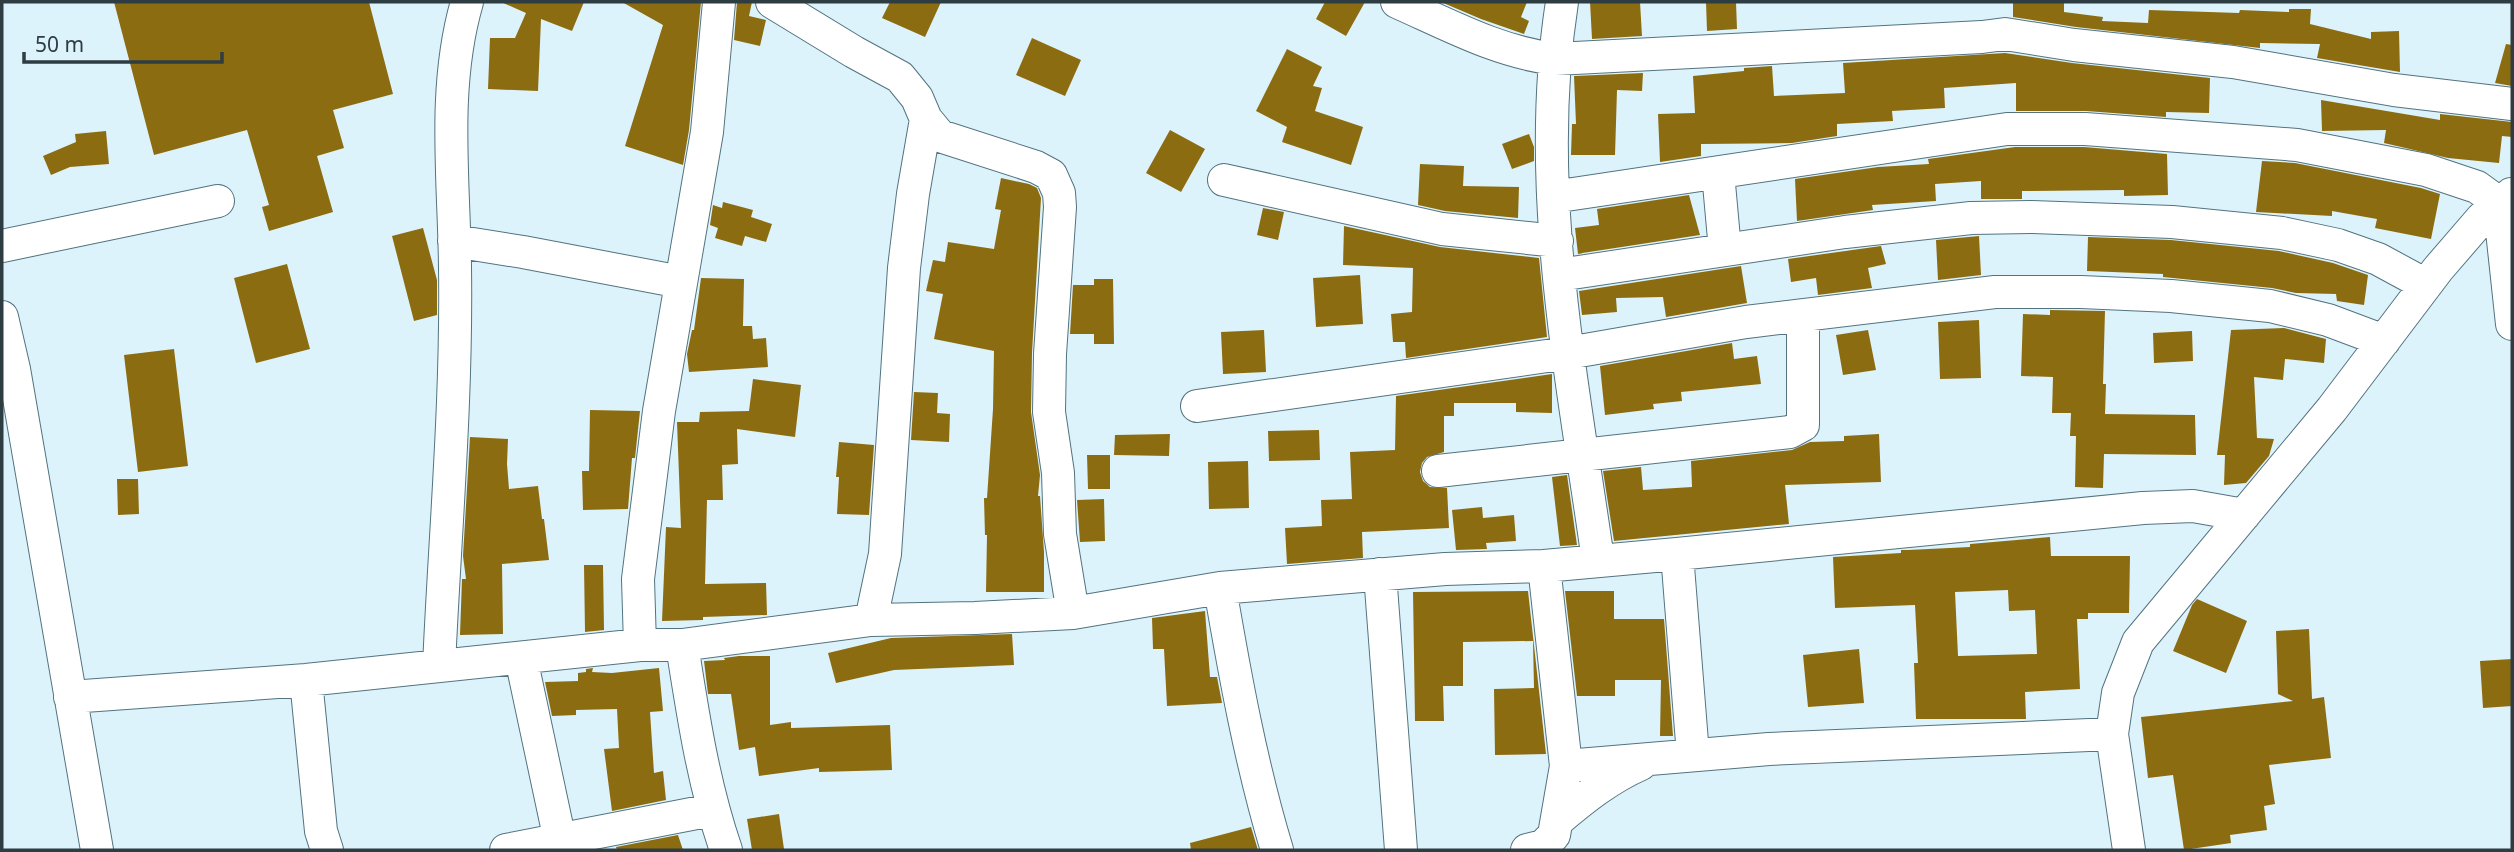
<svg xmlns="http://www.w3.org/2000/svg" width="2514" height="852" viewBox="0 0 2514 852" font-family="'Noto Sans',sans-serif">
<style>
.building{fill:#8c6c11;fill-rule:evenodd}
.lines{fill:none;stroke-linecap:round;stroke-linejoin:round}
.minor-casing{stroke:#52737f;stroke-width:34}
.minor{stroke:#fff;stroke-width:32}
</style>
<rect width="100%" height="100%" fill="#ddf3fb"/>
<path class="building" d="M114,2h255l24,92 -60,16 11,38 -27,8 16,56 -64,19 -7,-24 7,-2 -22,-75 -93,25z
M501,2h83l-12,29 -31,-12 -3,72 -50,-2 2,-51h25l11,-25z
M622,2h79l-12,128 -6,35 -58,-19 38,-121z
M737,2h15l-3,14 17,4 -6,26 -26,-6z
M890,2h51l-16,35 -43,-19z
M1325,2h40l-19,34 -30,-17z
M1441,2h86l-6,15 8,4 -5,13 -43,-15z
M1590,2h50l2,34 -50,3z
M1706,2h30l1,27 -30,2z
M2013,2h51v10l39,5 -1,4 46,2 1,-13 90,3 1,-3 49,2v-3h22l-1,15 61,15v-7l28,-1 1,41 -83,-14 3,-14 -60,-1v5l-184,-21 -63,-10z
M1032,38l49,22 -16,36 -49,-21z
M2506,44l6,1v41l-17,-3z
M1287,49l35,18 -9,19 9,2 -7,23 48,16 -12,38 -69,-23 5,-15 -31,-16z
M2005,53l67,10 138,15 -1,35 -43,-1v5l-80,-6h-70v-28l-72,5 1,20 -53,3 1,10 -56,3v12l-45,7 -91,1v12l-41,6 -2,-48 37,-1 -2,-37 51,-5v-3l28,-2 2,30 71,-3 -2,-30z
M1643,73l-1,18 -25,-1 -2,65h-44l1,-31h4l-2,-48z
M2321,100l119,20v-6l72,8v15l-10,-1 -3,27 -51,-5 -64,-15 2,-13 -64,1z
M1170,130l35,19 -24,43 -35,-19z
M106,131l3,33 -39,3 -19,8 -8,-19 33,-14 -1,-8z
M1529,134l5,13v14l-22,8 -10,-25z
M2015,147h69l83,7 1,41 -44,1v-6l-102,1v8h-41v-18l-46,3 1,17 -64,4 1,5 -76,11 -2,-42 83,-12 51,-3 -1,-5z
M2262,161l33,2 126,25 19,6 -9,45 -56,-11 2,-9 -45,-8v5l-76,-4z
M1420,164l44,2 -1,20 56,1 -1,31 -73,-7 -27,-6z
M1001,178l28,6 8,4 4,10 -9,155 -1,59 9,63 -2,21h2l4,56v40h-58l1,-57h-2l-1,-37h3l6,-89 1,-58 -60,-12 9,-45 -17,-3 7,-31 12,2 3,-20 46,7 7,-39 -6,-1z
M1689,195l11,40 -124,19h2l-3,-26 24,-3 -2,-16z
M723,202l30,8 -2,7 21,7 -6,18 -21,-6 -3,10 -27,-8 3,-10 -8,-3 3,-20 9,3z
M1263,208l21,4 -6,28 -21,-5z
M1344,226l96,21 99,11 8,79 -141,21 -1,-16h-12l-2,-28 21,-2 1,-44 -70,-3z
M423,228l14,52v35l-23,6 -22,-85z
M1979,236l2,39 -43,5 -2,-40z
M2088,237l83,3 108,11 54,12 35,12 -4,30 -27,-4 -1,-7 -40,-1 -24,-5 -109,-11v-3l-76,-3z
M1881,246l5,18 -18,4 4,20 -54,7 -2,-17 -25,4 -3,-23z
M287,264l23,85 -54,14 -22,-85z
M1741,266l6,37 -81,14 -3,-20 -47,1 1,14 -35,3 -3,-24z
M1360,275l3,49 -47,3 -3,-49z
M701,278l43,1 -1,47h9l1,13 13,-1 2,29 -79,5 -2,-18 5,-24h2z
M1094,279h19l1,65h-20v-10h-24l3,-49h21z
M2050,310l55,1 -2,73h3l-1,30 90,1 1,40 -92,-1 -1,34 -28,-1 1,-51h-6l1,-23h-19l1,-36 -32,-1 2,-62 27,1z
M1979,320l2,58 -41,1 -2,-57z
M2284,328l42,11 -2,24 -39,-4 -2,21 -29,-3 3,61 17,1 -5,17 -23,27 -22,2 1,-30h-8l14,-125z
M1264,330l2,42 -43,2 -2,-42z
M1868,330l8,40 -33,5 -7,-40z
M2192,331l1,30 -39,2 -1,-30z
M1732,343l2,16 23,-3 4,28 -80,8 1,9 -29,3 1,5 -49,6 -5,-49z
M174,349l14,117 -50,6 -14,-117z
M1552,374v39l-36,-1v-9h-62v13h-10v36l-17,5 -5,6 -2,9 3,9 7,6 17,1 2,40 -87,4 1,26 -76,6 -2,-36 37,-2 -1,-26 31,-1 -2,-47 45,-2 1,-54z
M753,379l48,6 -6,52 -58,-8 1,35 -16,1 1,35h-16l-2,84 61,-1 1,32 -64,2v3l-41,1 4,-94 15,1 -4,-106h22l1,-10 49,-1z
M914,392l24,1 -1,20 13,1 -1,28 -38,-2z
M590,410l50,1 -5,47h-3l-4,51 -45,1 -1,-39h7z
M1319,430l1,30 -51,1 -1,-30z
M1170,434l-1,22 -55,-1 1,-20z
M1879,434l2,48 -96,3 4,39 -175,17 -11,-70 38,-4 2,23 49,-3 -1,-26 101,-11 18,-8 34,-1v-5z
M470,437l38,2 -1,25 2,25 29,-3 4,33h2l5,41 -47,4 1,70 -43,1 2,-56h4l-3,-23z
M839,442l35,3 -5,70 -32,-1 2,-37h-3z
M1087,455h23v34h-22z
M1248,461l1,47 -40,1 -1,-47z
M1567,475l10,70 -17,1 -8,-69z
M117,479h21l1,35 -21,1z
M1104,499l1,42 -25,1 -3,-42z
M1482,507l1,11 31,-3 2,26 -30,2 1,6 -31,1 -4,-40z
M2050,537l1,19h79l-1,57h-41v6h-11l3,70 -55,3 1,27h-110l-2,-56h4l-3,-58 -80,3 -2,-51 68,-4v-3h7l62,-3v-3zM2008,590l1,21 26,-1 2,44 -79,2 -3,-64z
M584,565h19l1,65 -19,2z
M1528,591l18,163 -51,1 -1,-66 40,-1 -1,-47 -70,1v44h-20l1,35h-29l-2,-129z
M1565,591h49v28h50l9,117h-13l1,-56h-46v16h-38z
M2197,599l50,22 -21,52 -53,-22 19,-46z
M1205,611l5,66h7l5,26 -55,3 -3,-57h-11l-1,-31z
M2309,629l3,70 12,-2 7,61 -62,7 6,39 -11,2 3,24 -37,5 1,8 -47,7 -11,-75 -25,3 -7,-61 152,-16 -15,-7 -2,-63z
M1012,634l2,31 -120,5 -58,13 -8,-30 63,-15z
M1859,649l5,54 -56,4 -5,-52z
M739,656h31v69l21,-3v6l99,-3 2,45 -73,2v-4l-60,8 -4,-29 -16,3 -8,-56h-23l-4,-33 21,-1 -1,-2z
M2512,659v47l-29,2 -3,-47z
M593,668l-1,4 20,1 47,-5 4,43 -13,1 4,61 9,-2 3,29 -54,11 -8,-62 15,-1 -2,-39 -41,1v5l-24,1 -7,-34 33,-1v-8l8,-1v-3z
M779,814l5,35 -32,1 -5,-31z
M1251,827l7,23h-67l-1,-7z
M678,835l5,15h-66l-1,-3z"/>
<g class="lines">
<defs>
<path id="minor" d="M772,2l82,50 46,25 17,21 9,21 14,17 96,31 15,8 8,18 1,14 -10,147 -1,58 9,61 2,61 13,79
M1397,2c52,23 101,50 158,57l427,-22 23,-3 69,11 159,17 161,28 118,14
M1562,2c-29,185 10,374 36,558
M1718,173l7,77
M1224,180l218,49 115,12
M1553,197l454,-68h78l212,16 129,25 51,17 22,16 13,121
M454,241l69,11 158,30
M2,246l216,-45
M1559,275l286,-43 126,-14 60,-1 141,5 110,11 56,12 40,14 48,26
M2,317l12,52 83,481
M1197,406l371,-53 178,-31 249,-30h86l90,4 99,10 58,14 56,21
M1438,471l352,-39 13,-7v-110
M1677,554l16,201
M1380,574l21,276
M1220,588c15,88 31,176 57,262
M871,620l14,-66 19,-286 9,-74 13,-75
M640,645l-2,-66 21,-168 48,-279 12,-130
M682,645c11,70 21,138 44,205
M521,658l41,192
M439,666c6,-133 18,-266 16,-399 -1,-88 -13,-179 12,-265
M306,680l15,151 6,19
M70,697l236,-17 334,-35h42l189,-25 104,-2 98,-5 147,-25 225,-19 99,-3 133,-12 466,-46 50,-2 51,9
M1566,766l203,-17 343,-15
M1557,821c26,-22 52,-43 84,-57
M506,850l206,-40
M1527,850l16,-4 11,-11 12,-69 -22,-200
M2129,850l-17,-116 6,-41 20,-51 194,-233 106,-140 44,-51 29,-24"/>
</defs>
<use href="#minor" class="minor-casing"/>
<use href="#minor" class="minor"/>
</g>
<rect width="2514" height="852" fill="none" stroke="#2e3d42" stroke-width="7"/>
<path d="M24 52v10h198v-10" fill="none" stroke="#2e3d42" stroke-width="3.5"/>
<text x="35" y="52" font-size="21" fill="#2e3d42" stroke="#ddf3fb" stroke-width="5" paint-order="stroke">50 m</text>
</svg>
